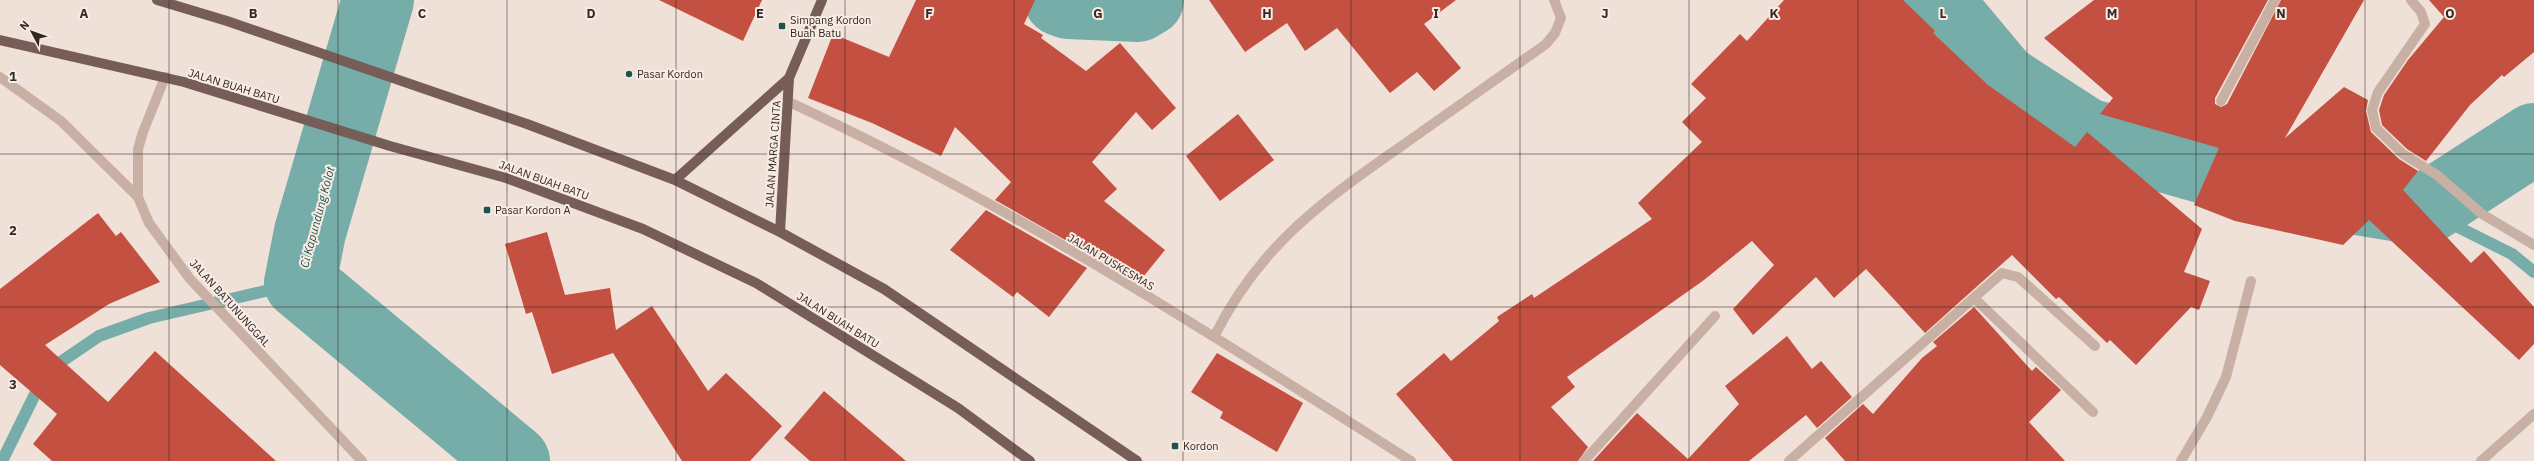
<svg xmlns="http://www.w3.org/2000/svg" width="2534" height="461" viewBox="0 0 2534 461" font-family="'IBM Plex Sans',sans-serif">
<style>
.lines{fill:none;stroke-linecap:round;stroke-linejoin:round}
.stream{stroke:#77ada8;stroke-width:12}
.river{stroke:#77ada8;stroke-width:72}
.building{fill:#c45042}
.minor{stroke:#c8b0a4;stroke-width:10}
.tertiary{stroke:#c8b0a4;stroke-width:10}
.primary{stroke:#765d57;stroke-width:10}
.grid{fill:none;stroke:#342826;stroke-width:1;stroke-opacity:0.55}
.poi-dot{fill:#1c5450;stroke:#f8ece4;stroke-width:1.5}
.labels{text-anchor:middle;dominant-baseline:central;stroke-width:4;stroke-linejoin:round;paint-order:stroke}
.poi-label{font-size:11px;fill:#342826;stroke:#f8ece4;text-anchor:start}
.street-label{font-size:11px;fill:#342826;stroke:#f8ece4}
.water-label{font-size:12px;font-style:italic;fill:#1c5450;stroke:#f8ece4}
.grid-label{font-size:13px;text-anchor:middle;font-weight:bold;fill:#342826;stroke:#f8ece4;stroke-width:4;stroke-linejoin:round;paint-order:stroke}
</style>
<rect width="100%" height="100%" fill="#f0e1d8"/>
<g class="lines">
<path class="stream" d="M2424,210l88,44 22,18
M2,461l44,-89 53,-36 50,-18 151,-35"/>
<path class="river" d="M378,0l-68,232 -10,51 214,178
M1060,0l8,3 70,3 10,-6
M1936,0l67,80 83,54 169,48 169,28 110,-71"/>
</g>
<path class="building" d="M659,0h103l-19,41z
M916,0h119l-11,24 19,11 -2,3 45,33 34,-28 56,65 -24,22 -16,-18 -44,50 25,27 -13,12 61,49 -26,32 -39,-31 -5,6 -100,-57 16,-18 -56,-55 -14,29 -69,-33 -64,-25 25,-64 56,23z
M1209,0h247l-32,24 37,44 -27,23 -17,-19 -27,21 -53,-65 -32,23 -18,-28 -42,29z
M1784,0h119l32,31 -2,2 55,52 87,62 12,-15 115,97 -18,43 26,9 -11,29 -8,-3 -55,58 -26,-25 -3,3 -48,-46 -3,2 -44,-44 -87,78 -59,-64 -32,29 -18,-21 -63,58 -20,-26 41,-44 -22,-24 -48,39 -137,97 8,10 -24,20 37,40 -10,14h-125l-57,-67 48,-41 7,8 48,-40 -2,-4 35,-23 2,4 118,-79 -14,-16 64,-61 -20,-20 24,-24 -15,-14 49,-50 7,7z
M2094,0h174l-53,98v6l6,3 6,-3 54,-104h83l-79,138 59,-51 24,13 -2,11 5,21 28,27 19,12 -15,19 68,73 13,-12 50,56v37l-15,16 -150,-140 -26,25 -108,-24 -41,-16 25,-57 -119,-34 13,-16 -69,-60z
M2429,0h105v52l-30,25 -2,-2 -32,30 -44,56 -19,-12 -25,-24 -3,-15 5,-15 24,-35 36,-43z
M1238,114l36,46 -54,41 -34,-45z
M986,210l101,58 -38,49 -32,-25 -4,5 -63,-47z
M98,213l18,23 5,-4 39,50 -51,22 -64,41 63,57 47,-51 121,110h-224l-19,-17 24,-30 -57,-49v-76z
M547,232l18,63 45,-7 6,42 36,-24 56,85 18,-18 56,53 -32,35h-68l-69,-108 -61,21 -20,-62 -6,2 -21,-70z
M1974,307l58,64 4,-4 25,23 -32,32 36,39h-220l-20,-23 38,-34 10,10 49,-56 15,-12 -4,-4z
M1787,336l25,33 9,-8 31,36 -35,31 -11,-13 -57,46h-156l44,-48 51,46 51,-55 -14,-18z
M1217,353l86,50 -26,49 -57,-34 3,-6 -32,-20z
M824,391l82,70h-96l-26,-23z"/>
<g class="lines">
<path class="minor" d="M2411,0l10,12 4,12 -47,68 -6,18 4,18 27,26 34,21 45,39 52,31
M2221,101l54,-101
M789,102c218,100 420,231 622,359
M1974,298l119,114
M1214,337c47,-95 113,-139 196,-197 45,-32 91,-64 136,-96l9,-11 6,-15 -7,-18
M1584,461l131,-145
M1789,461l213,-188 16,4 77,69
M2181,461l26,-44 19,-40 25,-96
M2481,461l53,-47"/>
<path class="tertiary" d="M0,77l61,44 77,76 11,26 41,56 172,182
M138,197v-48l5,-17 22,-55"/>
<path class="primary" d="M157,0l70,21 300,103 148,56 105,52 104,57 253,172
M0,40l184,42 206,64 116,32 137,51 113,54 202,125 72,53
M675,180l114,-102
M780,232l9,-154 33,-78"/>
</g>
<path class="grid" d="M169,0v461M338,0v461M507,0v461M676,0v461M845,0v461M1014,0v461M1183,0v461M1351,0v461M1520,0v461M1689,0v461M1858,0v461M2027,0v461M2196,0v461M2365,0v461M0,154h2534M0,307h2534"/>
<g class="poi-dot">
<rect x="778" y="22" width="8" height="8" rx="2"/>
<circle cx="629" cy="74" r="4"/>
<rect x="483" y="206" width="8" height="8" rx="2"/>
<rect x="1171" y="442" width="8" height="8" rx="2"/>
</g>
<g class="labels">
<g class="poi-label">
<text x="790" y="20">Simpang Kordon<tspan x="790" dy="13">Buah Batu</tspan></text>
<text x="637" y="74">Pasar Kordon</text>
<text x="495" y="210">Pasar Kordon A</text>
<text x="1183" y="446">Kordon</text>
</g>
<g class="street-label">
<text transform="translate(234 86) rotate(17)">JALAN BUAH BATU</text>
<text transform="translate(773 154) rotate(-86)">JALAN MARGA CINTA</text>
<text transform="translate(544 180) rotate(20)">JALAN BUAH BATU</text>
<text transform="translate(1111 262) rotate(31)">JALAN PUSKESMAS</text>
<text transform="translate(230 303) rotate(48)">JALAN BATUNUNGGAL</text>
<text transform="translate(838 320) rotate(32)">JALAN BUAH BATU</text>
</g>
<g class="water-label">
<text transform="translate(317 217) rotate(-75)">Ci Kapundung Kolot</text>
</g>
</g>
<g class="grid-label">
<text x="84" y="18">A</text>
<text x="253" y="18">B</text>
<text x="422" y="18">C</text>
<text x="591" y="18">D</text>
<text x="760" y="18">E</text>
<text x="929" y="18">F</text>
<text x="1098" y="18">G</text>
<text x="1267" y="18">H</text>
<text x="1436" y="18">I</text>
<text x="1605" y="18">J</text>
<text x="1774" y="18">K</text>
<text x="1943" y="18">L</text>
<text x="2112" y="18">M</text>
<text x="2281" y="18">N</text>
<text x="2450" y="18">O</text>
<text x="13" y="81">1</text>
<text x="13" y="235">2</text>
<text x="13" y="389">3</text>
</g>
<g transform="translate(32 32) rotate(311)" stroke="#f8ece4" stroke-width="3" paint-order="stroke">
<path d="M0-3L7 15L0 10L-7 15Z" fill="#342826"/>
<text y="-6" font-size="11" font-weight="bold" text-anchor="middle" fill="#342826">N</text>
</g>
</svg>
